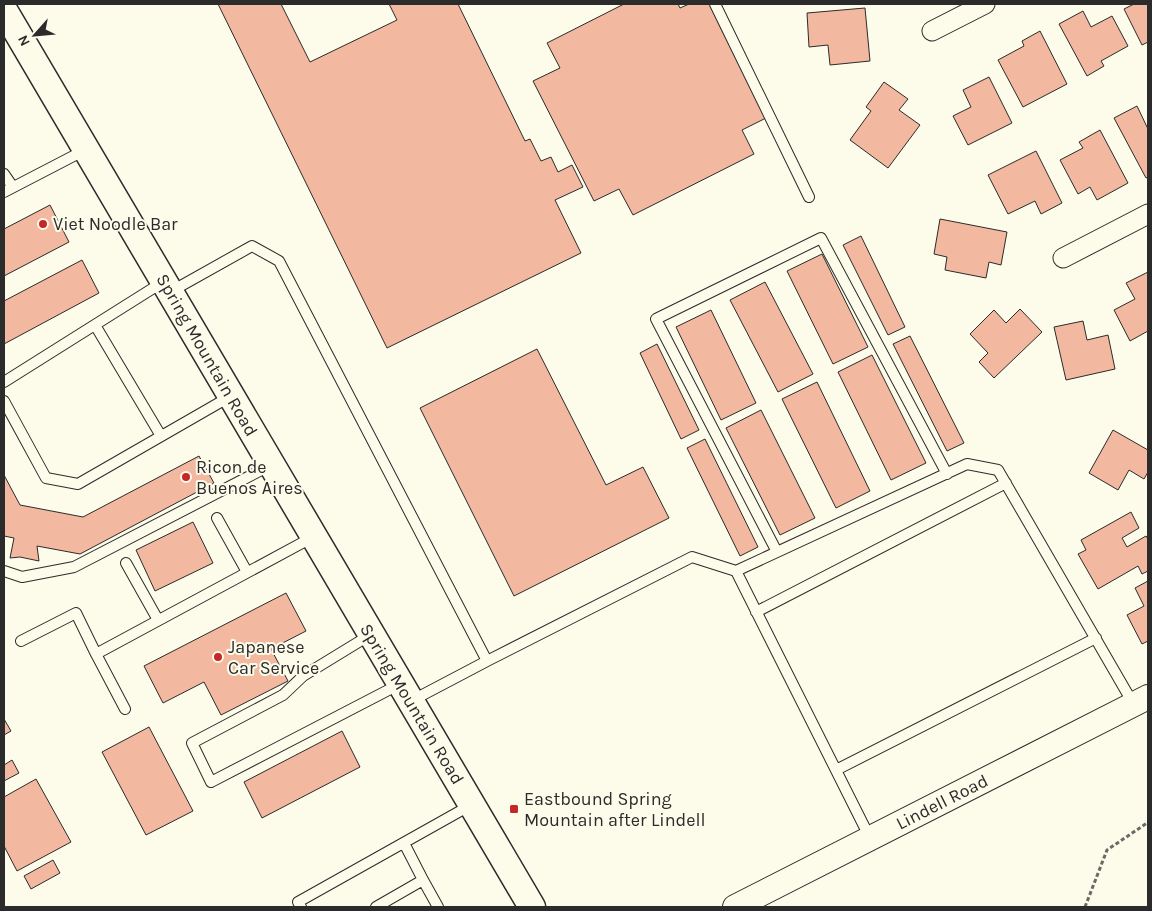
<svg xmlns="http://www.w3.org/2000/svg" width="1152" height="911" viewBox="0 0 1152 911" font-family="Karla,sans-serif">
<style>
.building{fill:#f2b8a0;stroke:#2b2b2b}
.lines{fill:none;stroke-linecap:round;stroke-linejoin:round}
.service-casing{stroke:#2b2b2b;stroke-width:12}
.minor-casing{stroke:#2b2b2b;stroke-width:21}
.tertiary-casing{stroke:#2b2b2b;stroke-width:26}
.secondary-casing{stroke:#2b2b2b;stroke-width:29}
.path{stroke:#6a6964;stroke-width:3;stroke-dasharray:4 2.5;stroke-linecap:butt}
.service{stroke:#fdfbea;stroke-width:10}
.minor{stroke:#fdfbea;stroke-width:19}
.tertiary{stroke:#fdfbea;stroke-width:24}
.secondary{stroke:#fdfbea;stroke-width:26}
.poi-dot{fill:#c62828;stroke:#fdfbea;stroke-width:2}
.labels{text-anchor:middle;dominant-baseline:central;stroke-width:4;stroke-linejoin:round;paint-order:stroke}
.poi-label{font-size:18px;fill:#2b2b2b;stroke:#fdfbea;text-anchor:start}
.street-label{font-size:18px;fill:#2b2b2b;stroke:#fdfbea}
</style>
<rect width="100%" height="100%" fill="#fdfbea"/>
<path class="building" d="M218,4h63l29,58 87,-42 -8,-16h69l67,137 5,-2 11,22 10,-4 7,15 14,-7 11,22 -28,13 26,53 -194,95z
M624,4h54l2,4 9,-4h21l58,113 -26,13 12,24 -121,61 -14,-26 -25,12 -61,-120 27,-13 -13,-25z
M1134,4h14v38l-6,3 -18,-36z
M865,8l5,53 -40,4 -2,-20 -19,2 -2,-34z
M1083,11l8,16 21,-11 16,30 -27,15 3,5 -17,10 -28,-52z
M1040,31l27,53 -44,23 -25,-47 26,-14 -2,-5z
M989,77l23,46 -44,22 -15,-29 18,-9 -8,-17z
M884,82l24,17 -9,11 21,15 -32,43 -38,-28 21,-29 -5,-4z
M1137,106l11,23v48l-2,1 -32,-60z
M1100,130l28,53 -31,17 -7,-13 -12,7 -18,-34 23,-12 -4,-6z
M1036,151l26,52 -21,11 -6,-13 -27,13 -20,-39z
M50,205l19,37 -65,34v-47z
M940,219l67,13 -6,33 -12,-3 -3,16 -41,-8 2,-13 -13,-3z
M861,236l44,91 -17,8 -45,-90z
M822,254l46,93 -35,17 -46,-93z
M82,260l17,33 -95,51v-43z
M1148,272v59l-18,10 -16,-31 21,-11 -9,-16z
M765,282l48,92 -35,18 -48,-92z
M1020,309l22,23 -48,46 -15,-16 9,-9 -18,-19 24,-24 12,13z
M711,310l45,93 -35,17 -45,-93z
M1083,321l4,19 21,-5 7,34 -49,11 -12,-53z
M910,336l54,107 -17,8 -54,-107z
M657,344l42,86 -18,9 -41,-86z
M537,349l69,136 37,-18 26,51 -155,78 -94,-188z
M872,355l54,108 -35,17 -53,-108z
M817,382l53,109 -34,17 -54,-109z
M761,410l54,108 -35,17 -54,-107z
M1113,430l35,20v22l-4,7 -15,-9 -11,20 -29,-17z
M705,439l53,108 -18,9 -53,-108z
M199,456l15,27 -134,71 -43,-8 2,15 -19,-4 -10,1 4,-20 -10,-2v-61l16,30 63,12z
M1131,512l8,16 -17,10 5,9 19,-11 2,3v32l-6,3 -4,-8 -40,23 -20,-35 8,-4 -5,-10z
M193,522l20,41 -58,28 -19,-41z
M1148,581v60l-6,3 -15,-29 17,-9 -9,-18z
M286,593l20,38 -35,18 17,32 -67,34 -17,-33 -41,21 -19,-37z
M4,719l7,12 -7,4z
M149,727l44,84 -47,24 -44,-83z
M342,731l18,36 -98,51 -18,-36z
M12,760l7,13 -15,8v-16z
M36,779l35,63 -54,29 -13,-25v-49z
M53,860l7,13 -29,16 -7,-13z"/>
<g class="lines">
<defs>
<path id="service" d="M715,4l94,193
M4,174l9,13
M4,192l81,-42
M170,292l82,-46 27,15 208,400 -76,40
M95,325l66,111
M4,382l159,-100
M4,401l42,77 32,6 153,-88
M217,518l30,54
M777,552l-121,-233 165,-81 126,236
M126,563l32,57
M4,571l18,6 52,-10 197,-102
M736,571l231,-107 31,6 136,235
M756,612l250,-129
M370,635l-67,41 -20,19 -91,48 19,39 189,-98
M21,641l55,-28 20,41
M487,661l205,-104 44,14 134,267
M125,709l-29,-55 217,-117
M836,770l260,-132
M404,843l19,37
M301,907l-3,-5 173,-97
M376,907l47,-27 15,27"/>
<path id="minor" d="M932,31l53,-27
M1063,258l85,-44"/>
<path id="tertiary" d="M735,907l413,-210"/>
<path id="secondary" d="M4,10l528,897"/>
</defs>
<use href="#service" class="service-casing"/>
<use href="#minor" class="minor-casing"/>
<use href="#tertiary" class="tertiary-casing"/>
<use href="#secondary" class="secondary-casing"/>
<path class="path" d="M1085,907l22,-57 40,-27 1,1"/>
<use href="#service" class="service"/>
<use href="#minor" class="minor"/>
<use href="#tertiary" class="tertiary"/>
<use href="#secondary" class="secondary"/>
</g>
<g class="poi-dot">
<circle cx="43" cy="224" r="5"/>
<circle cx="186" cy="477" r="5"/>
<circle cx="218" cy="657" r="5"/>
<rect x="509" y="804" width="10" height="10" rx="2.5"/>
</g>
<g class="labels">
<g class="poi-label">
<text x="53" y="224">Viet Noodle Bar</text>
<text x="196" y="467">Ricon de<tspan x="196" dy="21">Buenos Aires</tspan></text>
<text x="228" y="647">Japanese<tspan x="228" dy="21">Car Service</tspan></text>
<text x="524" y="799">Eastbound Spring<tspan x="524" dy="21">Mountain after Lindell</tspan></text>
</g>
<g class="street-label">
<text transform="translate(207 355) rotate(60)">Spring Mountain Road</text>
<text transform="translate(412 704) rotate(59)">Spring Mountain Road</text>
<text transform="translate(942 802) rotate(-27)">Lindell Road</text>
</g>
</g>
<rect width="1152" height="911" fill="none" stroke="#2b2b2b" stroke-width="10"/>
<g transform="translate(35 35) rotate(243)" stroke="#fdfbea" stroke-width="4" paint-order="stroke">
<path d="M0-4L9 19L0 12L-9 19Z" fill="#2b2b2b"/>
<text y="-8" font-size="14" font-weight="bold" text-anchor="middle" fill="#2b2b2b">N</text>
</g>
</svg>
